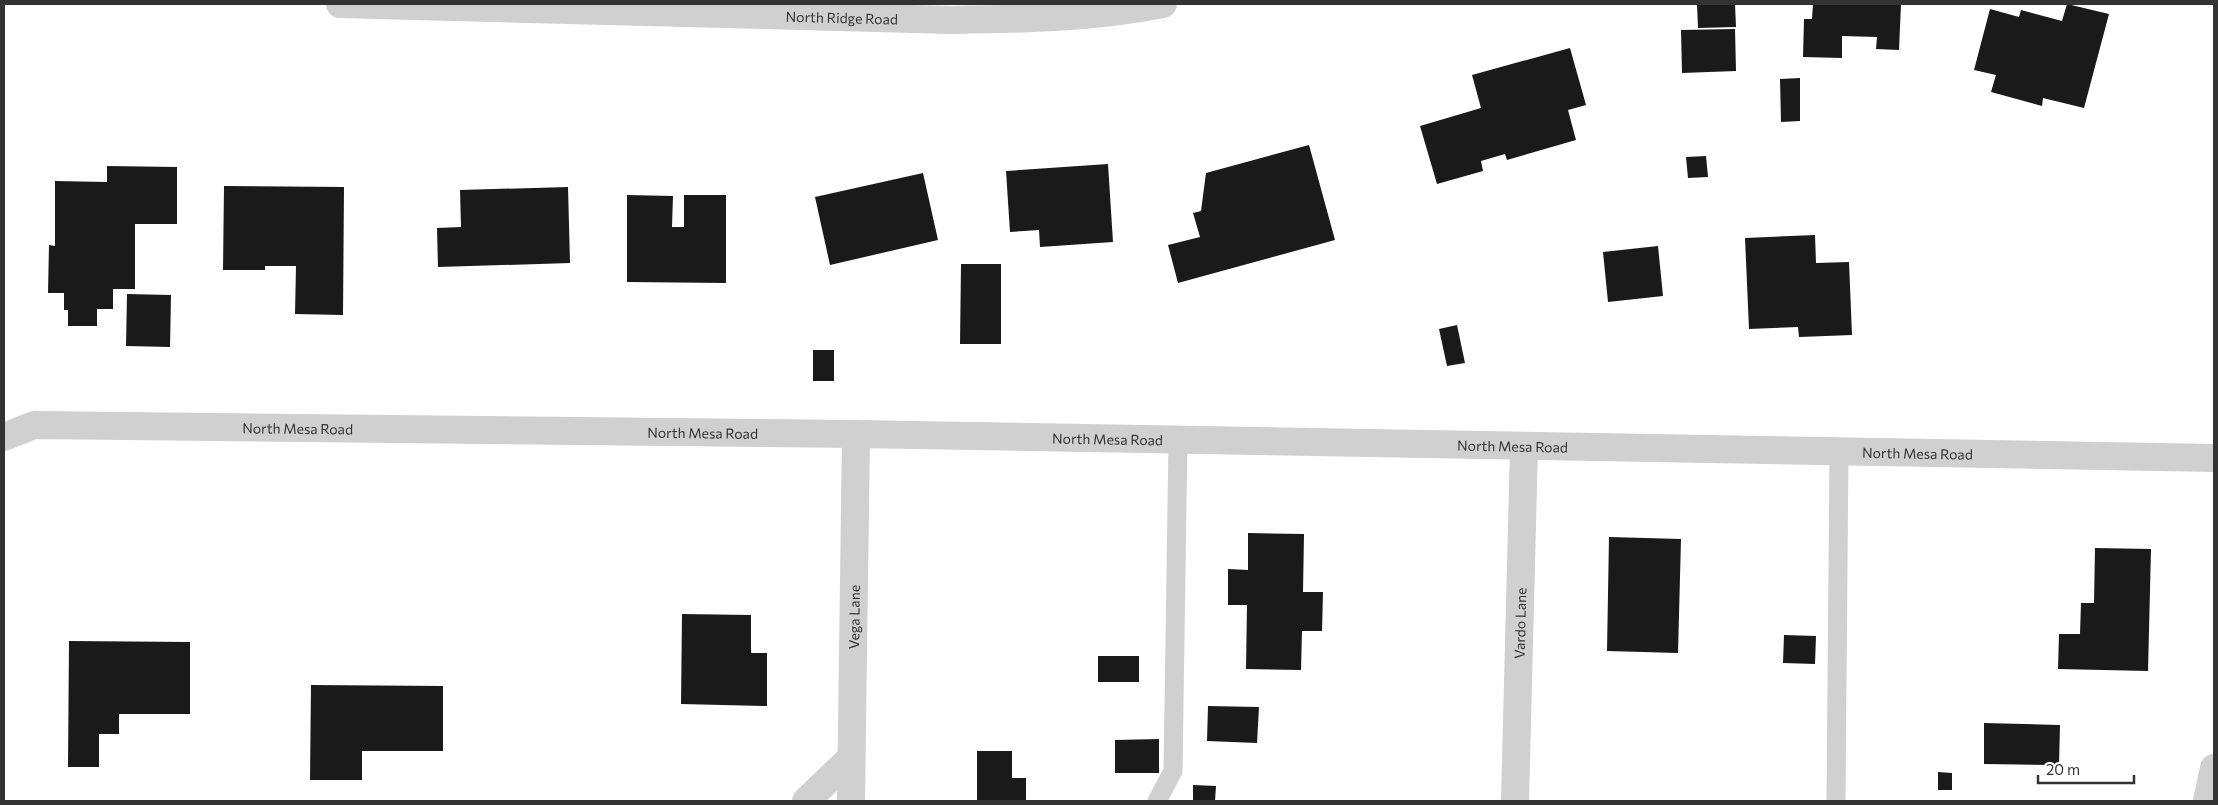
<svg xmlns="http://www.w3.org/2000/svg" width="2218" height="805" viewBox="0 0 2218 805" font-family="Commissioner,sans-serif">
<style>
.building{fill:#1a1a1a}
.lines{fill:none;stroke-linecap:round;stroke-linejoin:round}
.service{stroke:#d0d0d0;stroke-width:19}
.minor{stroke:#d0d0d0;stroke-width:28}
.labels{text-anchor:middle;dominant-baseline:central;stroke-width:5;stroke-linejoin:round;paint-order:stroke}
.street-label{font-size:14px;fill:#333;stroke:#fff}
</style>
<rect width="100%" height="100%" fill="#fff"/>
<path class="building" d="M1697,4h38l1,23 -38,1z
M1813,4h88l-2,46 -23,-1 1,-12 -35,-1v22l-39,-1 1,-38h8z
M2067,4l42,10 -25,94 -41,-10 -1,8 -51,-14 5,-17 -22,-5 16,-61 29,8 2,-7 41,11z
M1735,29l1,42 -54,2 -1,-43z
M1570,48l16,57 -18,5 8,30 -69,20 -2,-6 -24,7 2,10 -46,13 -17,-58 61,-18 -9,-33z
M1800,78v43l-19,1 -1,-43z
M1309,145l26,95 -157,43 -10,-38 32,-8 -7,-24 8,-2 5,-38z
M1706,156l2,21 -20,1 -2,-21z
M1108,164l5,78 -73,5 -1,-17 -29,2 -4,-61z
M107,166l70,1v57h-42v65h-22v20h-16v17h-29v-16h-4v-17h-16l1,-48 6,1v-65l52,1z
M923,173l15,67 -108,25 -15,-68z
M224,186l120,1 -1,128 -48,-1 1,-48h-31v4h-42z
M568,187l2,76 -132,4 -1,-39 24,-1 -1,-37z
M627,195l46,1 -1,31h12v-32h42v88l-99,-1z
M1815,235l1,28 33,-1 3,73 -53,2 -1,-10 -49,2 -4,-91z
M1658,246l5,50 -55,6 -5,-50z
M961,264h40v80h-41z
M127,294l44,1 -1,52 -44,-1z
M1457,325l8,38 -18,3 -8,-37z
M813,350h21v31h-21z
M1248,533l56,1 -1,58h20l-1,39h-20l-1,39 -55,-1 1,-64h-19v-36l20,1z
M1609,537l72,2 -3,114 -71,-2z
M2095,548l56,1 -3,122 -90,-2 1,-35h21l1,-31h13z
M682,614l69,1v38h16v53l-86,-2z
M1784,635l32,1 -1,28 -32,-1z
M69,641l121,1v72h-71v20h-20v33h-31z
M1098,656h41v26h-41z
M311,685l132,1v65h-81v29h-52z
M1208,706l51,1 -2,36 -50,-2z
M1984,723l76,2 -1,40 -75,-1z
M1159,739v34h-44v-33z
M977,751h35v27h14v23h-49z
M1938,772l14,1v17h-14z
M1193,785l23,1 -1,15h-22z"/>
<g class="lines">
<path class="service" d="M1157,801l16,-30 5,-332
M1836,801l3,-350"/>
<g class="minor">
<path id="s1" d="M340,4l612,16c71,-1 141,-2 211,-16"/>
<path id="s2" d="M4,437l30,-12 822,9 1358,24"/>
<path d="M806,801l45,-43"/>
<path id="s3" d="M851,801l5,-367"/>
<path id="s4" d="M1515,801l9,-355"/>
<path d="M2207,801l7,-33"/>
</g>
</g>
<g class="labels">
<g class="street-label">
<text stroke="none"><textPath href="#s1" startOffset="502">North Ridge Road</textPath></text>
<text stroke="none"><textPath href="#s2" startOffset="296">North Mesa Road</textPath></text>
<text stroke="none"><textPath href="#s2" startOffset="701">North Mesa Road</textPath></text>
<text stroke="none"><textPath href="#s2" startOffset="1106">North Mesa Road</textPath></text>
<text stroke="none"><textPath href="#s2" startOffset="1511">North Mesa Road</textPath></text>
<text stroke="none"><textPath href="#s2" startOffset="1916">North Mesa Road</textPath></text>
<text stroke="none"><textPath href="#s3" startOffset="184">Vega Lane</textPath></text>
<text stroke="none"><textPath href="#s4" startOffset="178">Vardo Lane</textPath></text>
</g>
</g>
<rect width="2218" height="805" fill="none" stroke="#333333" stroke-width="10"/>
<path d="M2038 775v8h96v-8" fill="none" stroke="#333333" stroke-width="2.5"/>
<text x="2046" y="775" font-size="15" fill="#333333" stroke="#ffffff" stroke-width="4" paint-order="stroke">20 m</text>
</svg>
